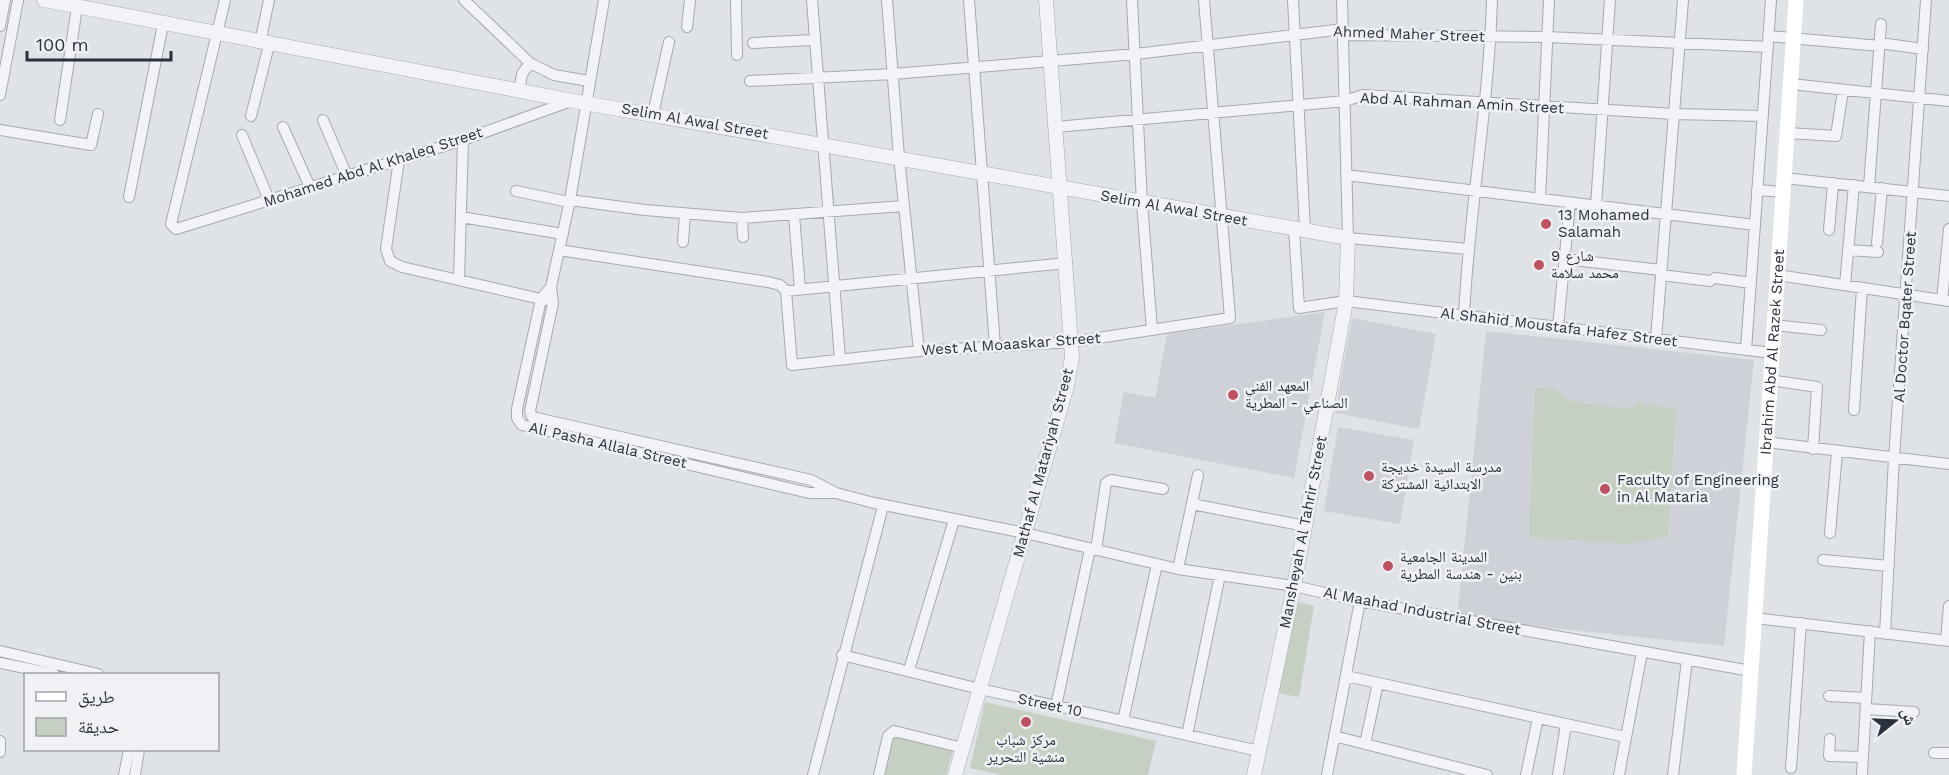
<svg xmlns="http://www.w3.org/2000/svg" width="1949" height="775" viewBox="0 0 1949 775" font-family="'Work Sans','Noto Naskh Arabic',sans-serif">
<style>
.built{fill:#ced2d8}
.green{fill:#c5d0c2}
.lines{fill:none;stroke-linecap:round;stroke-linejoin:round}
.minor-casing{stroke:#a5a9b0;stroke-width:12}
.tertiary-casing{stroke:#a5a9b0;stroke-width:15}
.minor{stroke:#f2f3f6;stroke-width:10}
.tertiary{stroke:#f2f3f6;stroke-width:14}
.secondary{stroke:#fff;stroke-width:15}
.poi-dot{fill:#bf5262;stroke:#eff1f5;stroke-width:2}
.labels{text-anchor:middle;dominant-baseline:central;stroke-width:5;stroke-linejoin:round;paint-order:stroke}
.street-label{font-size:15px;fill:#2a313c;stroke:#eff1f5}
.poi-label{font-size:15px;fill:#2a313c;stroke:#eff1f5;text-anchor:start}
</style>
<rect width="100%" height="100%" fill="#dfe2e7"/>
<path class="built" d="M1325,312l-31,166 -180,-35 10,-51 31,6 12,-64z
M1352,318l84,16 -17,95 -84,-16z
M1486,331l268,29 -30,286 -267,-28z
M1338,427l76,13 -14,84 -76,-13z"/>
<path class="green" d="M1535,387l23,4 11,10 61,8 7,-7 39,7 -8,127 -39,8 -100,-7z
M1298,602l16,4 -15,91 -22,-4 18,-86z
M985,702l171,39 -8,34h-147l-31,-7z
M893,734l60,16 -7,25h-62z"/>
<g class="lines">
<defs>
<path id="minor" d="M225,0l-54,224 5,5 287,-89 108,-39
M464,0l66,63 24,12 35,6
M604,0l-34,200 -19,87 2,16 -23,108 2,6 279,63 25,13 38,10 151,30 153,36 116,17 66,15 391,70
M736,0l1,55
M812,0l28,359
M887,0l12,157 20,194
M969,0l26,346
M1132,0l10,203 10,127
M1293,0l12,230
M1342,0l6,238 120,11
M0,26l5,-26
M687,27l3,-27
M1768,36l112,10
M260,43l9,-43
M753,43l60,-3
M1880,43l43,6
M750,81l143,-7 243,-20 199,-24 8,5 204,2 221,10
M1791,84l158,17
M519,91l3,-17 8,-11
M0,95l18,-95
M653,114l16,-72
M251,116l18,-71
M60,120l17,-113
M323,120l24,56
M283,127l27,60
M1056,127l289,-26 18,-6 311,19 89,2
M0,130l91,15 7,-31
M1787,133l49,3 7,-46
M242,135l27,65
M399,160l-13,89 4,12 12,6 143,33
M1346,175l409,50
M1784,178l165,18
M1869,187l12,-163
M1757,190l26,2
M516,191l53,11
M129,197l34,-173
M1540,199l9,-199
M570,200l75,10 97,8 162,-12
M1596,206l14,-206
M794,215l6,74
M461,217l102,17
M742,218l1,19
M1294,229l5,79 47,-7 426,52
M1829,230l4,-47
M683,242l2,-28
M1877,243l5,-55
M559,250l209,32 12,3 6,6
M1849,250l29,2
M1565,259l96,11
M1661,275l49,6
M1777,275l172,26
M1715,278l36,5
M459,280l4,-140
M1845,285l9,-100
M551,287l-10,12 -24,110v9l5,7 287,68h27
M786,291l6,74 127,-14 153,-9 158,-24 -26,-318
M786,291l281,-28
M1942,300l7,-71
M1464,315c5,-105 25,-210 28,-315
M1774,325l47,5
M1558,327l12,-124
M1656,339l27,-339
M1746,350l25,-350
M1770,380l47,7 -4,62
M1854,410l8,-122
M1766,442l183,22
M1192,504l113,22
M1830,533l7,-81
M1096,550l10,-67 5,-3 52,9
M1823,560l66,6
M1178,569l20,-94
M1754,618l195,23
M1885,634l9,-176 32,-458
M1946,640l3,-34
M0,651l98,23
M842,655l138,34 279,62
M0,663l54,11
M909,670l45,-150
M1346,676l280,61
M1829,696l37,2
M1056,706l34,-157
M1866,709l48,3
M1123,721l34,-157
M1187,735l33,-160
M1334,736l153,39
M1830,739l-1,17 34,1
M0,741v11
M1365,744l13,-61
M1934,753h15
M1791,768l10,-145
M124,775l5,-25
M135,775l4,-25
M813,775l70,-269
M879,775l9,-39 6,-5 69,17
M1327,775l33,-174
M1526,775l12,-57
M1558,775l8,-51
M1619,775l23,-123
M1673,775l14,-115
M1862,775l8,-144"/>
<path id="tertiary" d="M44,0l529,101 775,137 -2,63 -52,285 -40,189
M955,775l112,-389 5,-29 -26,-357"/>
</defs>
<use href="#minor" class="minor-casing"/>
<use href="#tertiary" class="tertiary-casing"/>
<use href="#minor" class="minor"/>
<use href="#tertiary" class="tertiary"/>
<path class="secondary" id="s1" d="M1744,775l52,-775"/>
</g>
<g class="poi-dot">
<circle cx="1546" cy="224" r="6"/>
<circle cx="1539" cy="265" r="6"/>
<circle cx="1233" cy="395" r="6"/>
<circle cx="1369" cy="476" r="6"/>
<circle cx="1605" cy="489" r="6"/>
<circle cx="1388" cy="566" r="6"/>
<circle cx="1026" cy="722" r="6"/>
</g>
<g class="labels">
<g class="street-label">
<text transform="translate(1409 34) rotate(2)">Ahmed Maher Street</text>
<text transform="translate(1462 103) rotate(3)">Abd Al Rahman Amin Street</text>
<text transform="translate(695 121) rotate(10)">Selim Al Awal Street</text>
<text transform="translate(373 167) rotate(-18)">Mohamed Abd Al Khaleq Street</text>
<text transform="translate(1174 208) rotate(10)">Selim Al Awal Street</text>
<text transform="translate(1905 317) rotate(-86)">Al Doctor Bqater Street</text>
<text transform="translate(1559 327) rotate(7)">Al Shahid Moustafa Hafez Street</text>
<text transform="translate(1011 344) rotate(-4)">West Al Moaaskar Street</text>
<text stroke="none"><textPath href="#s1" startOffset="424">Ibrahim Abd Al Razek Street</textPath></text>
<text transform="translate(608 445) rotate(13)">Ali Pasha Allala Street</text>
<text transform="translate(1043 463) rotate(-75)">Mathaf Al Matariyah Street</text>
<text transform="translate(1303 532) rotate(-79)">Mansheyah Al Tahrir Street</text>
<text transform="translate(1422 611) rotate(11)">Al Maahad Industrial Street</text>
<text transform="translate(1050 705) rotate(12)">Street 10</text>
</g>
<g class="poi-label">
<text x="1558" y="215">13 Mohamed<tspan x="1558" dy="17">Salamah</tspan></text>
<text x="1551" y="256">9 شارع<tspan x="1551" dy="17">محمد سلامة</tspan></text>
<text x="1245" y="386">المعهد الفني<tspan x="1245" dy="17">الصناعي - المطرية</tspan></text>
<text x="1381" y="467">مدرسة السيدة خديجة<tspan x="1381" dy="17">الابتدائية المشتركة</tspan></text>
<text x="1617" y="480">Faculty of Engineering<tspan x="1617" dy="17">in Al Mataria</tspan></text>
<text x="1400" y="557">المدينة الجامعية<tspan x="1400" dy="17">بنين - هندسة المطرية</tspan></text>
<text x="1026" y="740" text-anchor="middle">مركز شباب<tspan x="1026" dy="17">منشية التحرير</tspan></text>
</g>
</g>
<rect x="24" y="673" width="195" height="78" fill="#eff1f5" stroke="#a0a4ab" stroke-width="1.5"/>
<rect x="36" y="692" width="30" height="9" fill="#ffffff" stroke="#a0a4ab" stroke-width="1.5"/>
<text x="78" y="703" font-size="18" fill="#2a313c">طريق</text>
<rect x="36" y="718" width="30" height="18" fill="#c5d0c2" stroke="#a0a4ab" stroke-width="1.5"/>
<text x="78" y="733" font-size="18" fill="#2a313c">حديقة</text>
<g transform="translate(1895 721) rotate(72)" stroke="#eff1f5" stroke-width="4.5" paint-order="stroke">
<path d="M0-4.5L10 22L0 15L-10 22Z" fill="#2a313c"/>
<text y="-9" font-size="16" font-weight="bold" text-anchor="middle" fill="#2a313c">ش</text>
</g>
<path d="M27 51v9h144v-9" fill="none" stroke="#2a313c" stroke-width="3"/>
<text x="36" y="51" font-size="18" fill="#2a313c" stroke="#eff1f5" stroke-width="4.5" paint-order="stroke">100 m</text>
</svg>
